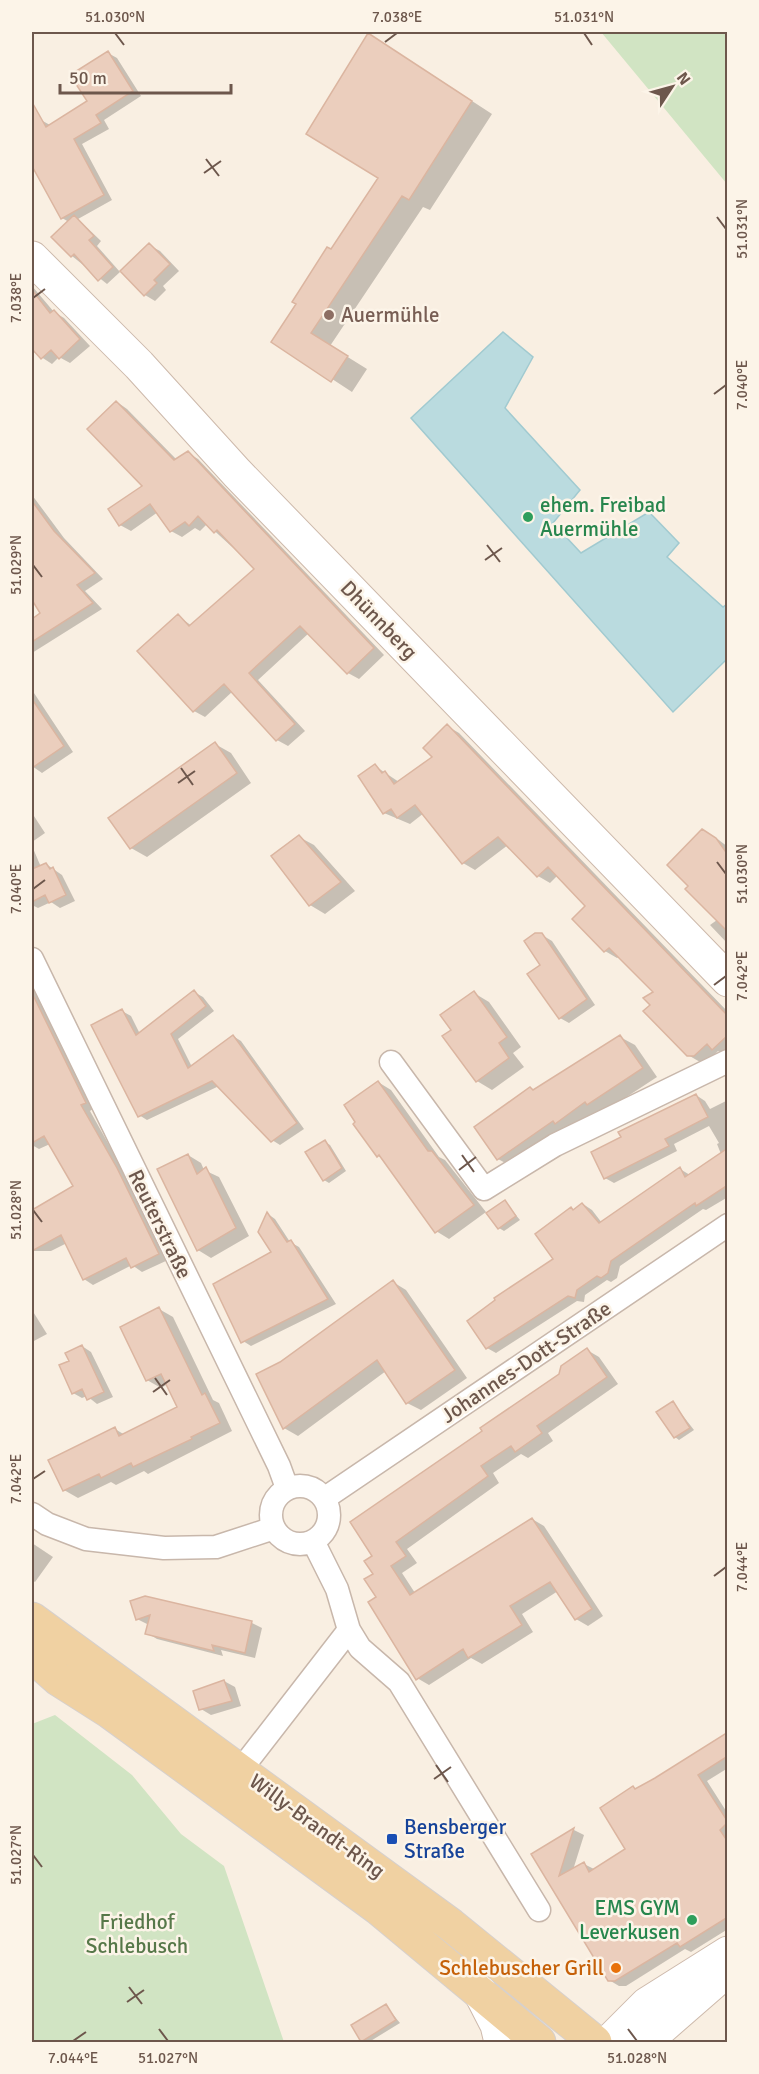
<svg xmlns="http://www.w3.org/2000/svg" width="759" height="2074" viewBox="0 0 759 2074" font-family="Signika,sans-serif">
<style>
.green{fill:#d1e4c3}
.water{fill:#badbdf;stroke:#a1cad0;stroke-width:1.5}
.shadow{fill:#0003}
.building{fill:#ebcebd;stroke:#dbb5a0;stroke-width:1.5}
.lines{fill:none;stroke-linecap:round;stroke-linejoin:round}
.street-casing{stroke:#c8b7ab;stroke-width:25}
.secondary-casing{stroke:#cdb9ab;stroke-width:35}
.primary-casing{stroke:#d6d0cd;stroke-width:35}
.street{stroke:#fff;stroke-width:22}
.secondary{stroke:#fff;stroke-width:33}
.primary{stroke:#f0d1a2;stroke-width:33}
.ticks{fill:none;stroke:#6d574c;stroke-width:2}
.education-dot{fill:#8d6e63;stroke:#fcf4e8;stroke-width:2}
.leisure-dot{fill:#2e9e5b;stroke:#fcf4e8;stroke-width:2}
.transit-dot{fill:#1a4fb4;stroke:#fcf4e8;stroke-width:2}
.food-dot{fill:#e8710a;stroke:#fcf4e8;stroke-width:2}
.labels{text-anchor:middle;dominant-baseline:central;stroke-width:5;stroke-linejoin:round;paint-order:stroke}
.education-label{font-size:21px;fill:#785e54;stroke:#fcf4e8;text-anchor:start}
.leisure-label{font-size:21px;fill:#27864d;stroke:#fcf4e8;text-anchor:start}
.street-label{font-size:21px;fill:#6d574c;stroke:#fcf4e8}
.transit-label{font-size:21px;fill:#164399;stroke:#fcf4e8;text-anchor:start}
.park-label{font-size:21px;fill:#577849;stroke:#fcf4e8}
.food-label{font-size:21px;fill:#c56008;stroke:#fcf4e8;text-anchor:end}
.neatline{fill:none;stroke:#6d574c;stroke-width:2}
.ticks-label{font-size:15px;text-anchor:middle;fill:#6d574c}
</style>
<rect width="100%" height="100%" fill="#f9efe2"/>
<path class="green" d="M601,32h126v152z
M55,1715l77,60 49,59 43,32 60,176h-252v-318z"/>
<path class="water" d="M503,332l30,25 -28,51 75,82 -27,33 28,30 68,-41 30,31 -12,14 56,50 4,-3v55l-54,53 -262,-294z"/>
<path class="shadow" d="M389,47l103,67 -62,96 -7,-3 -93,139 37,23 -15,23 -78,-51 106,-164z
M108,53l9,5 24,38 -37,24 5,9 -27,15 30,56 -34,19 23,22 -4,5 23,26 -13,12 -35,-28 -3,-34 -7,-4 -30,-53v-60l9,15 9,5 39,-23z
M149,245l11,6 19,20 -16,15 3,4 -11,11 -10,-6z
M32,286l22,26 10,6 26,28 -20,17 -11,-6 -7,7 -20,-13z
M117,402l10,7 50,51 11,-7 10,6 186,196 -25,24 -11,-6 -39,-40 -51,47 47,51 -17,15 -11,-6 -44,-49 -28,26 -11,-6 -16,-95 14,10 64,-57 -49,-45 -7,7 -5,-3 -13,9 -11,-6 -13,-19 -27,19 -11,-6 24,-39z
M32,495l32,43 39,41 -18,12 17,18 -70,44v-32l10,-7 -10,-17z
M32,690l41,62 -31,21 -10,-7z
M447,726l12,7 269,279v41l-3,2 -7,-4 -11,11h-7l-12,-7 -36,-50 4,-13 -36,-36 -3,2 -12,-7 -31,-32 13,-13 -29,-31 -8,8 -12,-7 -30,-31 -33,25 -12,-7 -39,-50 -14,11 -26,-11 -9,-47 24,16 35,-25z
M215,744l16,9 20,30 -104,74 -16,-9z
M32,813l13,20 -13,9z
M299,837l15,8 41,46 -30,23 -15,-9z
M715,837l13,10v97l-18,-19 7,-5z
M32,846l9,21 5,-3 16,11 13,26 -15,7 -9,-6 -13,6 -6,-3z
M542,935l10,6 43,64 -26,18 -9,-5 -18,-53z
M32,979l62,129 -4,3 36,64 42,85 -26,12 -10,-7 -39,20 -9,-6 -17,-36 -16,8h-19v-39l43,-25 -25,-43 -11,5 -7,-4z
M194,992l9,5 11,14 -36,28 14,28 41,-31 8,5 63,88 -24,16 -8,-5 -53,-54 -72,34 -8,-5 -17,-104 9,5 9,18z
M474,993l15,9 32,45 -8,6 11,14 -32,23 -15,-9 -24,-51z
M620,1037l15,8 22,32 -55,36 -3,-2 -86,56 -15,-8 36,-68z
M378,1082l13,8 48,67 6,3 41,52 -37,27 -13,-8 -52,-72 -6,-3z
M696,1095l9,6 5,8 18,-9v97l-22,13 -3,-1 -83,57 -3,12 -6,4 -4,-2 -22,15 -1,7 -7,-1 -81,52 -9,-5 68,-89 16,-50 4,2 8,-7 9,6 10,13 78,-54 10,6 31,-21 -4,-10 2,-1 -10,-17 -35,18 3,7 -63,32 -9,-5z
M325,1142l5,3 16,26 -17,12 -5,-3z
M188,1155l13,8 3,7 15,7 30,59 -38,22 -13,-8z
M505,1202l15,18 -16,11 -5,-3z
M268,1214l7,5 15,23 9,5 37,57 -85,42 -8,-5 30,-88z
M393,1282l13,8 61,88 -46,32 -14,-7 -21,-32 -88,65 -14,-8 -26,-54 23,-11z
M159,1309l14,8 40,83 6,3 13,28 -84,43 -4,-3 -28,14 -5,-3 -33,16 -14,-8 51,-61 10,6 54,-27 -11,-24 -7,4 -14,-8z
M32,1310l15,24 -15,8z
M82,1346l9,6 22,45 -16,7 -10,-8 -5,2 -9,-5 -2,-32z
M587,1350l12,7 19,27 -70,49 5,8 -25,17 -7,-4 -28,19 6,10 -92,66 10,14 -15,10 13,20 117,-74 12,7 59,90 -15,10 -12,-7 -18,-28 -36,23 11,18 -51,32 -11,-6 -42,27 -12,-7 -39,-81 -4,-41 110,-124 76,-57z
M673,1403l21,27 -15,10 -4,-3z
M32,1543l21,14 -18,25 -3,-2z
M146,1598l106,25 10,5 -7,30 -34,-8 2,6 -66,-17 -10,-6 2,-8 -12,-6z
M224,1681l11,6 6,19 -30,9 -10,-6z
M728,1735v33l-21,13 21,33v115l-37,23 -6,-3 -59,37h-7l-10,-6 -76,-126 41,-24 10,5 -11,35 11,-6 10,5 33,-19 6,-62 4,2z
M386,2006l14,17 -31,19 -7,-1z"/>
<path class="building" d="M368,33l104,68 -63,99 -7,-4 -91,137 37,23 -17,26 -60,-40 25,-38 -4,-2 35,-55 4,2 47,-71 -72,-44z
M108,51l25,40 -37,24 5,8 -27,16 30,56 -43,24 -29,-53v-64l14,25 41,-26 -17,-26z
M74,215l20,21 -5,4 24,27 -15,14 -24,-27 -3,3 -20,-20z
M149,243l21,21 -16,16 3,3 -13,13 -24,-25z
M32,290l18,23 4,-3 26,29 -21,20 -8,-9 -10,9 -9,-10z
M116,401l58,59 14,-9 186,197 -27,26 -47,-48 -51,47 46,51 -19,17 -52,-57 -31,28 -56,-61 41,-37 11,12 65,-57 -37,-39 -3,3 -16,-17 -9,10 -4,-4 -15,10 -20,-28 -31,22 -11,-17 34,-23 -55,-57z
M32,501l22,30 41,42 -18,12 16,18 -61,39v-23l8,-6 -8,-13z
M32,699l32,47 -32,22z
M447,724l281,292v19l-16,15 -5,-6 -13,12h-7l-44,-45 7,-6 -7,-7 10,-6 -44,-44 -5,4 -32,-33 13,-13 -37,-39 -11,10 -39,-40 -36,27 -47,-59 -18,13 -6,-9 -8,5 -25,-38 17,-12 7,9 3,-2 9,13 38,-27 -9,-9z
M215,742l22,31 -107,76 -22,-31z
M702,829l14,9 12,17v77l-43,-43 3,-3 -21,-21z
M299,835l42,47 -32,24 -38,-50z
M46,863l4,6 3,-2 13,28 -17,8 -4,-8 -13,7v-33z
M535,933h7l45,66 -28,20 -32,-45 13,-9 -16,-24z
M194,990l12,16 -35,28 17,34 45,-33 64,88 -26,19 -59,-61 -74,36 -47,-92 31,-16 14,26z
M474,991l33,46 -8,6 10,15 -33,24 -34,-46 9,-6 -11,-15z
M32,993l54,110 -5,2 36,63 42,86 -28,14 -5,-10 -43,22 -22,-45 -29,16v-41l41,-24 -29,-50 -12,7z
M620,1035l23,33 -56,37 -2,-3 -30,22 -2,-3 -56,39 -23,-33 56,-40 3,3z
M378,1081l50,70h4l42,54 -39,28 -56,-78 -2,2 -24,-33 2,-2 -11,-17z
M696,1094l12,23 -43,22 4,7 -65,33 -13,-27 30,-15 -3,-5z
M325,1140l17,28 -19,13 -18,-29z
M728,1148v37l-32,21 -1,-3 -84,58 -3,12 -7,5 -4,-2 -20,14 -2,8 -7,-2 -82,53 -19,-28 28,-21 -1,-2 59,-39 -18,-25 36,-27 2,3 9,-7 17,20 81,-56 5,10z
M188,1154l9,20 9,-7 30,61 -39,23 -40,-82z
M505,1200l11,16 -18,13 -12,-16z
M267,1212l20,30 4,-2 37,59 -87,44 -28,-59 58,-32 -13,-20z
M393,1280l62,90 -49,34 -29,-44 -94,69 -27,-55 24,-12z
M159,1307l43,88 3,-2 15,30 -29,14 1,2 -59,28 -2,-4 -30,15 -2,-4 -36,17 -15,-31 67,-33 4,9 58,-29 -16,-33 -15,7 -26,-54z
M82,1345l22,47 -17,8 -5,-11 -10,5 -13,-29 10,-4 -4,-8z
M587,1348l20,29 -70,49 5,7 -27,19 -4,-6 -30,20 7,10 -92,66 10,14 -15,10 19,29 122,-77 60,91 -17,11 -25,-38 -40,24 12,19 -54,33 -5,-9 -47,31 -48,-78 8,-5 -12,-18 9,-5 -9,-13 8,-5 -22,-34 132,-91 -2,-3 79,-54 2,-8z
M673,1401l17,27 -16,10 -18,-26z
M145,1596l107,25 -7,32 -33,-8 2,6 -69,-17 5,-19 -14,5 -6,-19z
M224,1680l8,21 -33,9 -6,-19z
M728,1732v24l-30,19 30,47 -8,8 8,12v75l-48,30 -3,-4 -62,38h-7l-77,-127 43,-26 -15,48 25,-14 5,10 36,-23 -25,-41 33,-22 2,3 20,-11z
M386,2004l10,16 -35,22 -10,-17z"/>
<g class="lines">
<defs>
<path id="street" d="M32,959l247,507 8,22
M391,1062l93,127 71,-44 173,-84
M271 1515a29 29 0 1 1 58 0a29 29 0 1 1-58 0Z
M325,1498l403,-273
M32,1514l15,10 39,15 78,9 52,-1 58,-19
M313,1541l24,48 12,41 11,18 39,34 140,228
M232,1781l117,-151"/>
<path id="secondary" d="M32,258l107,107 98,108 491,507
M480,1992l17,33 4,17
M609,2042l38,-38 81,-51
M630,2042l32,-15 55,-48"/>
<path id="primary" d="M32,1619l419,306 144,117
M32,1656l26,23 52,33 268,196 161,134"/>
</defs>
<use href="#street" class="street-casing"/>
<use href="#secondary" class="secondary-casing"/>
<use href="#primary" class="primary-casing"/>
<use href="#street" class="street"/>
<use href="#secondary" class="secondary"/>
<use href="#primary" class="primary"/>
</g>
<path class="ticks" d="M115,33l9,12M584,33l8,12M385,42l12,-9M206,159l13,17M204,173l17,-12M717,217l9,12M33,298l12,-9M714,394l12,-9M487,545l13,17M485,560l17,-12M33,565l9,12M181,768l12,17M178,783l17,-12M717,862l9,12M33,889l12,-9M714,985l12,-9M462,1155l12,17M459,1170l17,-13M33,1210l9,12M155,1378l12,17M153,1392l17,-12M33,1479l12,-8M714,1576l12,-9M436,1765l12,17M434,1779l17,-12M33,1855l9,12M129,1987l13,17M127,2002l17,-12M159,2029l9,12M628,2029l9,12M73,2041l13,-9"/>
<circle class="education-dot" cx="329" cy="315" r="6"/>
<g class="leisure-dot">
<circle cx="528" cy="517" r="6"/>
<circle cx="692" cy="1920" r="6"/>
</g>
<rect class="transit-dot" x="386" y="1833" width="12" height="12" rx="3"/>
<circle class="food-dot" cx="616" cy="1968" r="6"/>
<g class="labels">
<g class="education-label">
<text x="341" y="315">Auermühle</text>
</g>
<g class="leisure-label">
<text x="540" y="505">ehem. Freibad<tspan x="540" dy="24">Auermühle</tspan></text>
<text x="680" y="1908" text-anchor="end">EMS GYM<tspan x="680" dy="24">Leverkusen</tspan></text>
</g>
<g class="street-label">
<text transform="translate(379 620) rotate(46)">Dhünnberg</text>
<text transform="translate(160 1224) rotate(64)">Reuterstraße</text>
<text transform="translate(526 1362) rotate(-34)">Johannes-Dott-Straße</text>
<text transform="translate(317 1826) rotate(36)">Willy-Brandt-Ring</text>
</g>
<g class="transit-label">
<text x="404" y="1827">Bensberger<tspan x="404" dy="24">Straße</tspan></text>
</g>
<g class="park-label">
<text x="137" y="1922">Friedhof<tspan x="137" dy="24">Schlebusch</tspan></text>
</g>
<g class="food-label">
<text x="604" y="1968">Schlebuscher Grill</text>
</g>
</g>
<rect width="759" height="2074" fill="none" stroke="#fcf4e8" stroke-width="66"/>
<g transform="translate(672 87) rotate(54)" stroke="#fcf4e8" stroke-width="4.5" paint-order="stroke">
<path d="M0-4.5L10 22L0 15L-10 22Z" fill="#6d574c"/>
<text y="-9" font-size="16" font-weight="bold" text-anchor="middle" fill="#6d574c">N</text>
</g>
<path d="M60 84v9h171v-9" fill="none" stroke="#6d574c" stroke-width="3"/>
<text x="69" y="84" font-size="18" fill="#6d574c" stroke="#fcf4e8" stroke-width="4.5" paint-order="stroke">50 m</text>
<rect x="33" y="33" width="693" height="2008" class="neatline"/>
<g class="ticks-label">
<text x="115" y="22">51.030°N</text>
<text x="397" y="22">7.038°E</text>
<text x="584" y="22">51.031°N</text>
<text transform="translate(742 229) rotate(-90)" y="5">51.031°N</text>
<text transform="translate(16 298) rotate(-90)" y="5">7.038°E</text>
<text transform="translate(742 385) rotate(-90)" y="5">7.040°E</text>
<text transform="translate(16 565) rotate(-90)" y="5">51.029°N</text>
<text transform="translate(742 874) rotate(-90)" y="5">51.030°N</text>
<text transform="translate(16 889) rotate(-90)" y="5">7.040°E</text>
<text transform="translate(742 976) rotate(-90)" y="5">7.042°E</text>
<text transform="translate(16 1210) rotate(-90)" y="5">51.028°N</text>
<text transform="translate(16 1479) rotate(-90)" y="5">7.042°E</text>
<text transform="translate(742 1567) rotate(-90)" y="5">7.044°E</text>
<text transform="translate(16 1855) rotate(-90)" y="5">51.027°N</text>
<text x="73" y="2063">7.044°E</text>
<text x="168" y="2063">51.027°N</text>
<text x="637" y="2063">51.028°N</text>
</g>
</svg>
